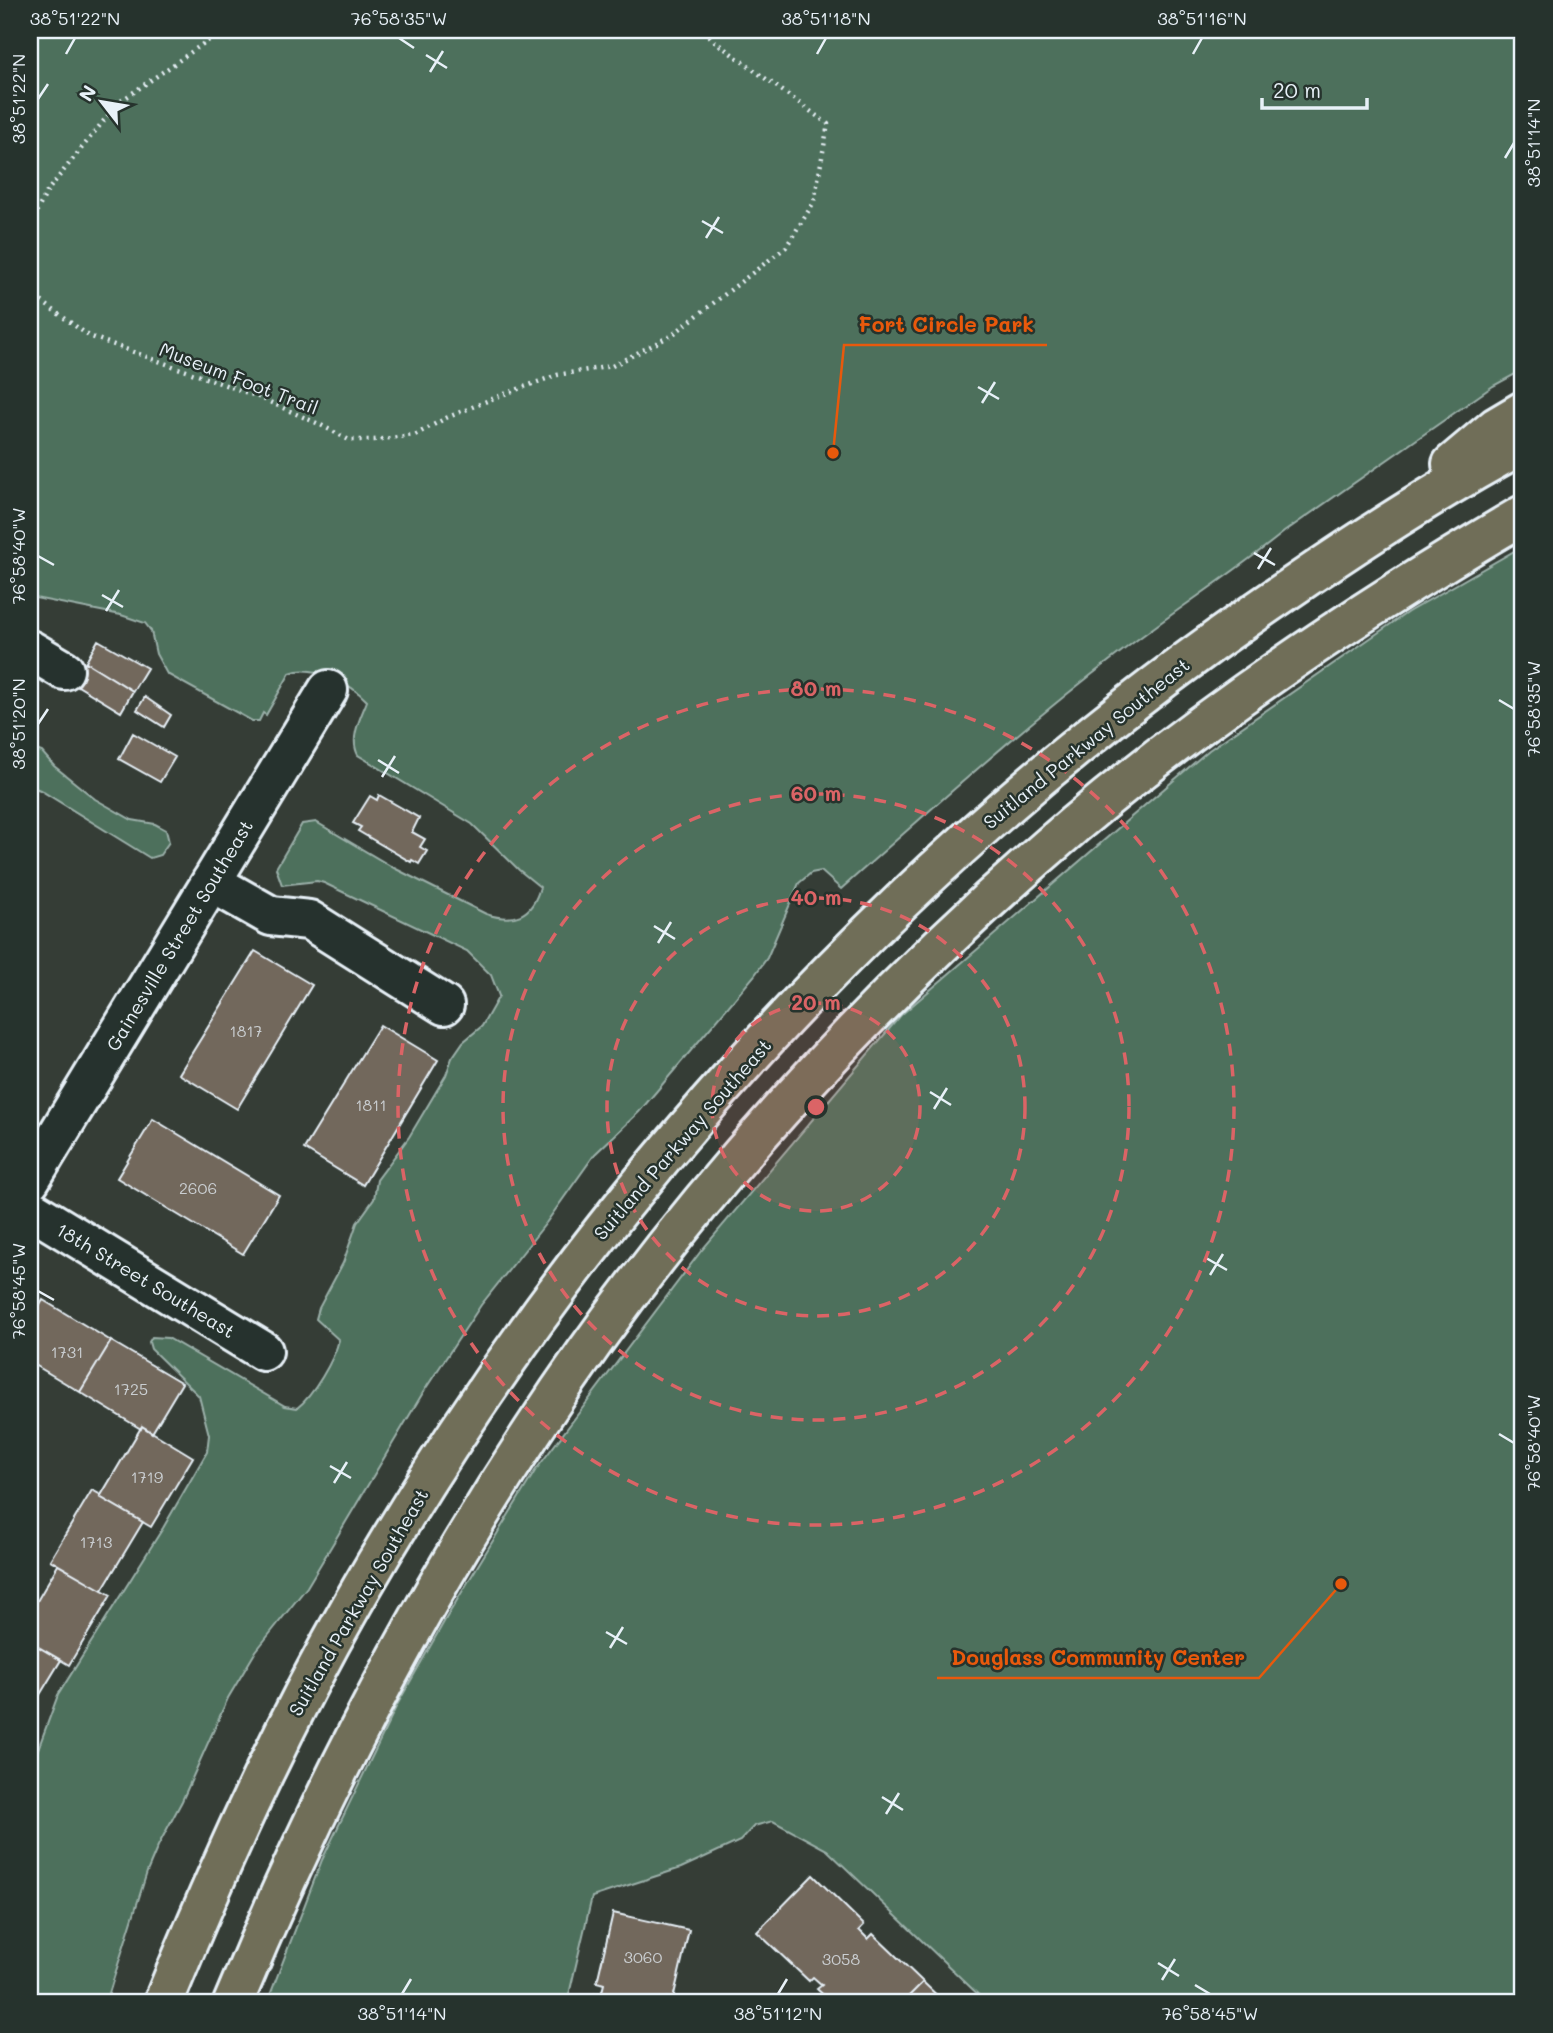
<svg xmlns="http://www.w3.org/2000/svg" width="1553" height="2033" viewBox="0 0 1553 2033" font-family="Mali,sans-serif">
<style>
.green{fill:#4e705b;stroke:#9bb0aa;stroke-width:2}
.building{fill:#72675c;stroke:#e8f1f8;stroke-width:2}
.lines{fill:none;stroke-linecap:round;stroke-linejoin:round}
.minor-casing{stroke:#e8f1f8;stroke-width:44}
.highway-casing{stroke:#e8f1f8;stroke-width:44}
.path{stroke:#e8f1f8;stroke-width:4.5;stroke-dasharray:2 5;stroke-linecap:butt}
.minor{stroke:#26332d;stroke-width:38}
.highway{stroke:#706e59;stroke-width:38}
.ticks{fill:none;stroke:#e8f1f8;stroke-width:2.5}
.ring{fill:none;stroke:#db6466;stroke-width:3.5;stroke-dasharray:12 9}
.labels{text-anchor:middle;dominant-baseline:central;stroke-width:5;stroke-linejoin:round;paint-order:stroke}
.number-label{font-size:16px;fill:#caced1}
.street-label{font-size:19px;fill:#e8f1f8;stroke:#26332d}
.centre{fill:#db6466;stroke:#26332d;stroke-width:3.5}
.ring-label{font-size:21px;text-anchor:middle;font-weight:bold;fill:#db6466;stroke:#26332d;stroke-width:5;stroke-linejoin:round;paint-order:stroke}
.leader{fill:none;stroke:#e8590c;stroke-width:2.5}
.callout-dot{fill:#e8590c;stroke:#26332d;stroke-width:2.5}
.callout-label{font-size:21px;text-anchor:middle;font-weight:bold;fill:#e8590c;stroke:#26332d;stroke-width:5;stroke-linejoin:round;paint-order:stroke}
.neatline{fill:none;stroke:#e8f1f8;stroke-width:2.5}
.ticks-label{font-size:18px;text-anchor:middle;fill:#e8f1f8}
</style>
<rect width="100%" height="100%" fill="#353d36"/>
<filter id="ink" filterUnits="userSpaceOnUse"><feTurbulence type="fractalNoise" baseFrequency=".0143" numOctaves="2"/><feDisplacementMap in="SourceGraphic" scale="14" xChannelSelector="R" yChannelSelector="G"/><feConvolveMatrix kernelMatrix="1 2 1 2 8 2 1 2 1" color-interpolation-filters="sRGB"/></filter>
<g filter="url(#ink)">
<path class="green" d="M30,30h1493v340l-30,16 -209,146c-54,44 -112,80 -167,123 -96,73 -186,154 -276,234l-20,-18 -10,2 -12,10 -32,75 -13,18 -115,136 -44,42 -49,69 -65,82 -57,86 -117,196 -51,64 -28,47 -46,103 -24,45 -11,26 -41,131h-76v-232l28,-76 105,-167 44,-76 2,-17 -10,-39 -48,-47 -2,-7 3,-5 16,1 117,68 12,2c16,-12 37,-48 42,-68l-23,-21 3,-11 24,-45 14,-40 17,-24 3,-19 32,-43 37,-62 6,-17 11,-16 19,-16 17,-30 -8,-21 -24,-24 -143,-68 -7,-2 -35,4 -6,-17 26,-44 14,-2 78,46 92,46c28,9 46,3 54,-27l-21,-17 -47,-46 -114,-69c-9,-17 3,-38 9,-54 -17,-18 -53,-37 -77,-28l-24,42 -3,-2 -4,8h-7l-85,-47 -11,-20 -5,-23 -6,-8 -24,-8 -91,-18z
M1523,546v1457h-536l-160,-153 -54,-29 -19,5 -14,15 -59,27 -89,29 -25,106h-300l55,-143 75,-155 48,-85 90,-149 166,-220 200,-236 308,-265 199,-138z
M30,748l12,4 12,14 41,33 37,21 23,4 11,6 3,12 -9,13 -10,3 -110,-68 -10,-4z"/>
<path class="building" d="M98,640l49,28 -14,23 -47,-29z
M86,662l47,29 -12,21 -48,-29z
M145,697l26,18 -7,12 -27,-17z
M133,733l42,24 -15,25 -41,-23z
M379,795l40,23 -7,14 13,7 -5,8 7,4 -8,13 -7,-4 -1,2 -53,-31 3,-4 -8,-4 17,-27 7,4z
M255,951l57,34 -75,124 -58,-35z
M380,1025l58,35 -75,125 -59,-36z
M153,1119l126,76 -36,59 -126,-76z
M43,1300l68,41 -31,51 -50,-30v-40z
M111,1341l71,42 -30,50 -10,-7 -1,3 -61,-37z
M142,1426l51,31 -42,70 -51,-30z
M1523,1442v62l-6,-58z
M92,1490l9,5 -1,2 43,25 -41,68 -52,-30z
M58,1565l53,30 -42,70 -39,-23v-29z
M30,1642l31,18 -31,51z
M813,1875l51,50 -5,5 9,9 5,-5 50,48 -21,21h-70l-15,-14 5,-4 -9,-8 -4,4 -52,-49z
M613,1913l76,17 -16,69 -6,-1 -1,5h-73l2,-9 6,1 3,-11 -7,-2z
M923,1982l22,21h-43z"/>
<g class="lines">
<defs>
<path id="minor" d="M30,650l34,20
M211,882l60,34 38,4 135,85
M30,1180l298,-490
M30,1209l233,142"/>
<path id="highway" d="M1452,464l44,-37 27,-16
M163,2003c56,-137 117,-273 191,-402 230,-402 550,-752 935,-1012 76,-52 153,-102 234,-145
M233,2003c82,-199 181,-391 299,-571 146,-225 339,-434 543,-608 139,-117 292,-218 448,-309"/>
</defs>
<use href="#minor" class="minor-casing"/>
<use href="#highway" class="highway-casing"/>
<path class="path" d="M30,224l18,-34 70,-87 89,-62 26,-11
M30,293l59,43 167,60 63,28 30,16h25l41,-5 31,-17 53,-22 58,-21 55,-9 60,-31 114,-88 28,-45 14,-78 -114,-83 -10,-11"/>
<use href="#minor" class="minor"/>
<use href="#highway" class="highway"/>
</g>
</g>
<path class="ticks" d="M399,38l15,10M66,54l9,-16M817,54l9,-16M1193,54l9,-16M426,55l21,13M430,72l13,-21M38,99l10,-15M1505,158l9,-15M702,221l21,12M706,238l13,-21M978,387l21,12M982,403l13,-21M1254,553l21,12M38,556l16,9M1258,569l13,-21M102,595l21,12M106,611l13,-21M1499,700l15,9M38,724l10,-15M378,760l21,13M382,777l13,-21M654,926l21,13M658,943l13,-21M930,1092l21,13M934,1109l13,-21M1206,1258l21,12M1210,1275l13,-21M38,1291l16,9M1499,1434l15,9M330,1466l21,12M334,1483l13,-21M606,1632l21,12M610,1648l13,-21M882,1797l21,13M886,1814l13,-21M1158,1963l21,13M1162,1980l13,-21M1195,1985l15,9M402,1994l9,-15M778,1994l9,-15"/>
<circle cx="816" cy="1107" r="104" fill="#db6466" fill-opacity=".12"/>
<g class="ring">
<circle cx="816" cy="1107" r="104"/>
<circle cx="816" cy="1107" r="209"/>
<circle cx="816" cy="1107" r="313"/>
<circle cx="816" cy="1107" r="418"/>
</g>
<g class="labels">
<g class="number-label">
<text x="246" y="1030">1817</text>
<text x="371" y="1104">1811</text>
<text x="198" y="1187">2606</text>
<text x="67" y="1351">1731</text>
<text x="131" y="1388">1725</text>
<text x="147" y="1476">1719</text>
<text x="96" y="1541">1713</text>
<text x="643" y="1956">3060</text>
<text x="841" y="1958">3058</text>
</g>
<g class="street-label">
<text transform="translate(239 378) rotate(21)">Museum Foot Trail</text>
<text transform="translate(1086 743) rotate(-39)">Suitland Parkway Southeast</text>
<text transform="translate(179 935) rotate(-59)">Gainesville Street Southeast</text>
<text transform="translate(682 1139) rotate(-49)">Suitland Parkway Southeast</text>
<text transform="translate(146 1280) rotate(31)">18th Street Southeast</text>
<text transform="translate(358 1602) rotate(-60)">Suitland Parkway Southeast</text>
</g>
</g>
<circle cx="816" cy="1107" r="10" class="centre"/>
<g class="ring-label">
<text x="816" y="696">80 m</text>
<text x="816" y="801">60 m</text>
<text x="816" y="905">40 m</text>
<text x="816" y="1010">20 m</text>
</g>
<path class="leader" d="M833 453L844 345H1047M1341 1584L1259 1678H937"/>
<g class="callout-dot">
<circle cx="833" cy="453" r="7"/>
<circle cx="1341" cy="1584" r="7"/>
</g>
<g class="callout-label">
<text x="946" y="332">Fort Circle Park</text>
<text x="1098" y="1665">Douglass Community Center</text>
</g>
<rect width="1553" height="2033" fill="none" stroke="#26332d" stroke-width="77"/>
<g transform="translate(102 102) rotate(301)" stroke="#26332d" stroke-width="5" paint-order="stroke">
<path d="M0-5L12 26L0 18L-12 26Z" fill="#e8f1f8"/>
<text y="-10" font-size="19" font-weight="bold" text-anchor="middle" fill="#e8f1f8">N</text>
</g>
<path d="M1262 98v10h105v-10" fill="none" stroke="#e8f1f8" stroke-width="3.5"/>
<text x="1273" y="98" font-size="21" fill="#e8f1f8" stroke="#26332d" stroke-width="5" paint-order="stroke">20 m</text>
<rect x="38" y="38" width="1476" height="1956" class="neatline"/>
<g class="ticks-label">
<text x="75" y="25">38°51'22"N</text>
<text x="399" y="25">76°58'35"W</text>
<text x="826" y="25">38°51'18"N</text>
<text x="1202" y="25">38°51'16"N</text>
<text transform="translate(19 99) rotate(-90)" y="6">38°51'22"N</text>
<text transform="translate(1534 143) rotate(-90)" y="6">38°51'14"N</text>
<text transform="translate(19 556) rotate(-90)" y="6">76°58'40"W</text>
<text transform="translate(1534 709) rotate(-90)" y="6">76°58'35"W</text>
<text transform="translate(19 724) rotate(-90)" y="6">38°51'20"N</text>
<text transform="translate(19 1291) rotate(-90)" y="6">76°58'45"W</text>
<text transform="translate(1534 1443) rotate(-90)" y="6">76°58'40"W</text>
<text x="402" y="2020">38°51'14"N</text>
<text x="778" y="2020">38°51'12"N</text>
<text x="1210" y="2020">76°58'45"W</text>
</g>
</svg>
